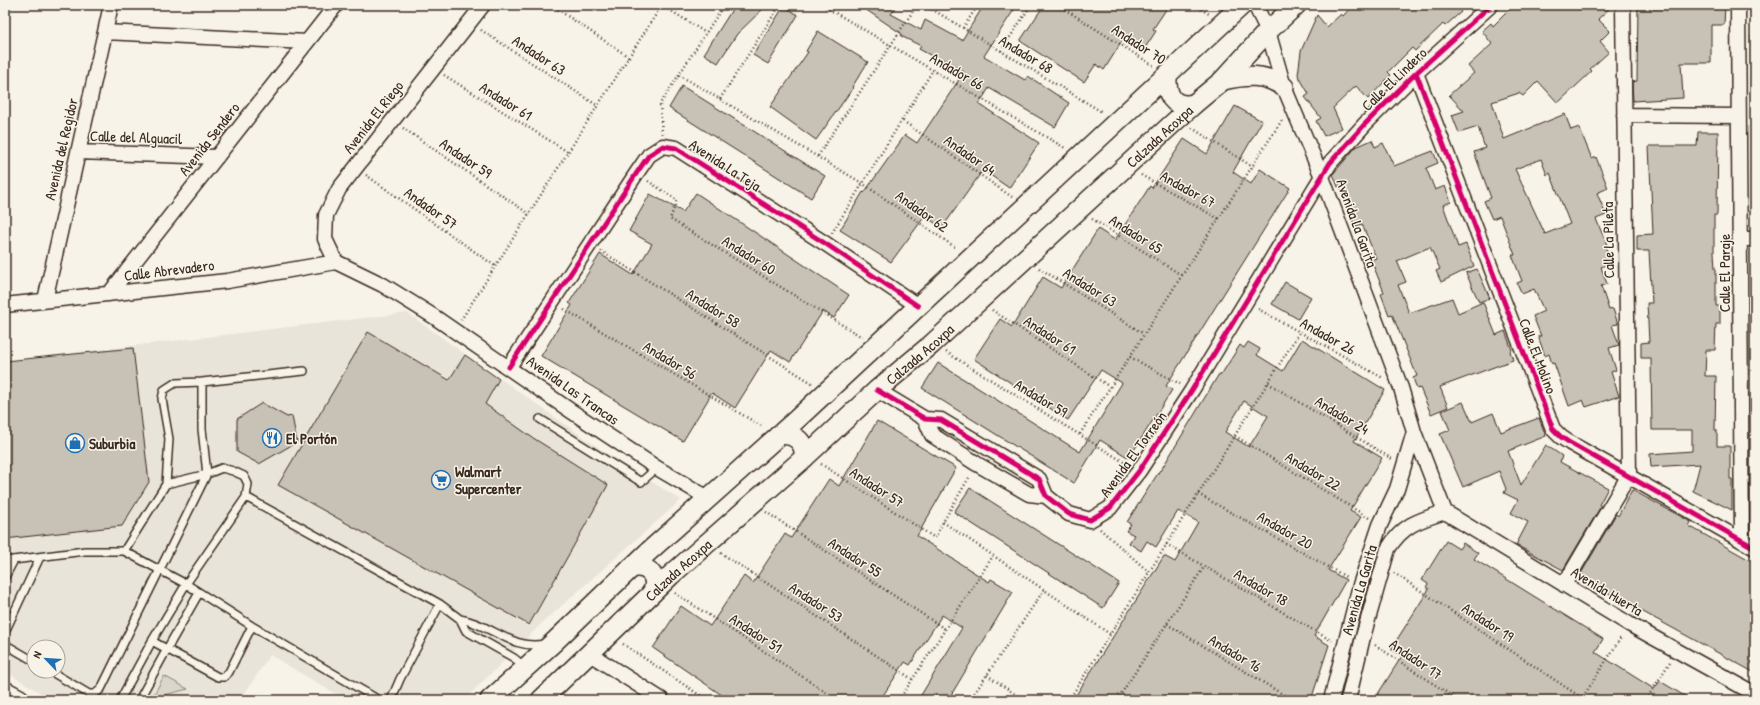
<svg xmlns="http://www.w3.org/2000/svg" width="1760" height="705" viewBox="0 0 1760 705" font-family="'Patrick Hand',sans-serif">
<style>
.built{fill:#e9e4d9;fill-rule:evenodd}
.green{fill:#dbd6cb;stroke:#8b8074}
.building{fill:#c8c1b6;stroke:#3b2a1e;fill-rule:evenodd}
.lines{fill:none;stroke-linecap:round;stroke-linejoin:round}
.lane-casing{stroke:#3b2a1e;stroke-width:10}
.street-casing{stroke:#3b2a1e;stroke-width:17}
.secondary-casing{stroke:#3b2a1e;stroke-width:22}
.primary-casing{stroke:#3b2a1e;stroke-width:25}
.path{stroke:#3b2a1e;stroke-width:2.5;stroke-dasharray:1 3;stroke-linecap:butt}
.lane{stroke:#f7f3e8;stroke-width:7}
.street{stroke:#f7f3e8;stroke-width:14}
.secondary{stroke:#f7f3e8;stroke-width:19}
.primary{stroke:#f7f3e8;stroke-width:22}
.cycleway-casing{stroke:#f7f3e8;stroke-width:8}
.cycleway{stroke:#d6006c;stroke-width:5}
.labels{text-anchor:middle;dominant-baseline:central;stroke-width:3;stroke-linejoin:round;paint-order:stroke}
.street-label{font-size:15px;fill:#3b2a1e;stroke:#f7f3e8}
.poi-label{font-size:15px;font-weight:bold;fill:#3b2a1e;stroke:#f7f3e8;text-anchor:start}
</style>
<rect width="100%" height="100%" fill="#f7f3e8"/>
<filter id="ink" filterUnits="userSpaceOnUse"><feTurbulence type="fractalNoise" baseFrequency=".025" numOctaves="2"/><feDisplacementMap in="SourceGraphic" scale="8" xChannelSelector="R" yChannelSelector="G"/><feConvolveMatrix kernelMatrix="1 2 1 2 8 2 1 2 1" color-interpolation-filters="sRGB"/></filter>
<g filter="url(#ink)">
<path class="built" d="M407,313l202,142 72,45 -140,124 -77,76h-118l-76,-45 -30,45h-188l-47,-29v-310zM34,647h24v24h-24z"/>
<path class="green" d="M1755,35v144h-2l-2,-143z
M164,676l24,13 -36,9z"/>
<path class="building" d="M735,5h32l-30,29 -19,29 -14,-9z
M859,5h38l-6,9 30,16 4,-10 37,20 22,-35h33l-33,51 41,24 3,-4 41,27 -14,24 -66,-39 -10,16 60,39 -30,45 -26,-18 -41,58 -17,-12 -34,46 -51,-32 23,-38 1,1 41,-58 12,8 47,-71 -22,-13 -1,2 -22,-12 2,-3 -20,-10 1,-2z
M1044,5h125l-16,24 3,2 -13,20 -19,-13 -20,32 -8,-6 -12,18 -64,-41z
M1353,5h102l6,7 -16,14 -2,-2 -28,27 -3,-3 -24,24 3,3 -23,24 -12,-13 -23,22 9,20 -18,8 -8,-15 5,-3 -16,-21 4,-3 -11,-19 3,-24 16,-36 10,12 14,-13 2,2z
M1514,5h99l-15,14 12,12 -10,10 9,11 -19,17 2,2 -34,32 -20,-22 -15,15 -4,-3 -27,9 12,37 61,-25 6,16 8,-3 13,32 4,-2 12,31 -11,5 9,22 -10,4 11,26 -2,1 6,17 -10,4 6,17 -6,2 8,24 4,-1 5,15 -6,1 7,20 -10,3 7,22 -5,2 8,24 -33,11 -3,-7 -14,6 -15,-43 -2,1 -3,-10 -4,2 -7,-20h3l-8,-20 11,-5 -10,-22 -12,5 -5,-11 5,-2 -10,-26h3l-15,-39 -8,3 -8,-18 7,-3 -17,-46 11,-4 -7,-21 -19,6 -7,-18 12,-4 -15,-16 25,-22 -6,-7 24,-22 -10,-13 9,-8 2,3zM1541,159l6,16 3,-2 20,51 -25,10 -30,-65z
M1638,5h87l-1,20h-13v38h-30l2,35 -50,3 -1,-19 5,-1z
M784,6l14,9 -30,49 -15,-9z
M818,31l50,31 -16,25 1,1 -37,52 -46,-33 38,-55 -2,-1z
M682,86l143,90 -14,22 -142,-90z
M1235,106l27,15 -29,51 18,12 9,-15 30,19 -124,198 6,4 -43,68 -29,-18 -26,43 -152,-95 16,-25 142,89 42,-69 -21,-13 -33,50 -94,-61 26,-40 12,8 31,-50 18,11 37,-59 17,11 35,-54 2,2 32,-49 23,15z
M1698,132h20l-1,83h-3v37l1,17h1v37h4v18h-4l-1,26h-9l-1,26h11l-1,54h2v16h13v33h2v31l-39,-19 7,-27 -49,3 -1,-13 42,-3v-21h-40l-1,-72h-10v-15l8,-1 -2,-39h5l-3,-52h-12v-16l16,-1 -4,-88h48z
M1372,140l3,7 8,-4 11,23 39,-15 5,12 -12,5 9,22 10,-4 6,16 -8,3 15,42 8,-3 8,22 -33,16 -5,-11 4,-2 -10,-22 -33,14 9,21 -8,3 11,28 43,-15 6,15 25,-11 13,33 9,-4 7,19 -2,1 3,9 -73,27 8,20 -17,7 -11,-26 -3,1 -4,-11 4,-2 -25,-62 -3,1 -8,-21 3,-2 -13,-32 5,-2 -14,-34 -7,3 -15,-41 -2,1 -5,-13 23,-27z
M696,193l153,102 -15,23 -11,-7 -33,51 -19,-12 -36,58 -23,-15 -29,48 -142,-85 31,-51 -3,-2 31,-49 33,21 19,-31 -23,-13 21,-37 33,18z
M1477,269l13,29 -11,4 -13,-29z
M1285,282l26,15 -13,22 -26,-15z
M368,332l81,48 16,-25 34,24 -14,25 45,32 78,49 -79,140 -251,-140z
M1302,339l83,51 -31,51 28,17 -32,53 11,6 -33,53 18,10 -32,56 15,9 -18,55h-238l91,-144 11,6 23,-40 -20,-11 -22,36 -9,-6 -6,10 -12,-8 5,-8 -8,-4 5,-7 -4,-2 33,-52h1l58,-96 2,1 19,-30 4,3 4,-6 12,7 -3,6 26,16zM1244,401l24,15 -19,31 -24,-15z
M133,348l16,134 -27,44 -117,13v-178z
M1463,402l9,20 21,-9 8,19 38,-14 7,18 -38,15 13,34 25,-40 16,11 -2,6 48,26 -9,17 2,1 -38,64 -47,-25 12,-23 -17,-9 7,-13 -14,-7 2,-4 -7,-18 -36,16 -23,-53 10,-4 -8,-19z
M262,403l25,14 5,-1 5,26 -38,22 -22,-12v-33z
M877,421l79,47 -39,68 72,46 2,-3 22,13 -65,108h-30l44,-72 -20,-13 -32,50 -5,-3 -25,38h-151l-76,-52 28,-42 29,20 34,-50 9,7 32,-49 6,4 38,-59 10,7z
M970,488l149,95 -16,25 -149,-96z
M1632,490l59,32 -2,4 66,37v110l-176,-96 37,-63 2,2z
M1446,541l13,8 4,-6 15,10 -4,6 129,80 -8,13 59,37 6,-8 31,19h-317l28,-44 -11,-7 38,-60 -3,-2 2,-3 -6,-4z"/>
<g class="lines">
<defs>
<path id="lane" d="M202,382l102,-11
M540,419l101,63 16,-14
M124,551l42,-67 41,-10 15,-6 11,3 11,5 4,8 -2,13 194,107 20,15 6,12 48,27 11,9
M5,561l80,-10h39l62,33 66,42 127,74
M5,577l9,-17
M460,619c29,4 53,32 84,25
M5,632l35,-75
M152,641l66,36h6l5,-5 23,-46
M5,643l3,3 26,15
M50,671l39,23h6l6,-5 106,-215 -5,-45v-47l-27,1 -11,7 -2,9 7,40 -3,45
M120,700l32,-59 34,-57 60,-87
M139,700l28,-51 32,-56
M391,700l9,-21 40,-75"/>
<path id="street" d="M1255,5l13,26 16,56 38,90 79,211 13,44 31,80
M1738,5l4,536
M105,32l202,10
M1416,73l137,356 8,8 9,6 185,105
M1624,115l114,1
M78,152l139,5
M1741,239h14
M336,262l47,23 50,31 138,95 86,57 51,30
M336,262l-11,-23 1,-24 13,-26 144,-184
M109,294l227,-289
M45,300l66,-295
M5,305l222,-24 109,-19
M509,367l127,-193 13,-19 14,-9 13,2 150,96 92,62
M877,390l48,29 16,1 98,59 7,17 23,18 21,6 20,-12 29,-37 53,-81 138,-227 35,-39 51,-51 75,-68
M925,419l7,16 45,29 52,30 17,2
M1445,512l184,112 126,70
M1564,585l65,-110 -6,-470
M590,654l72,46
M1331,700l29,-115 20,-60 17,-36 17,-57
M1348,700l15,-63 25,-88c15,-25 32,-29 57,-37"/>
<g id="secondary">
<path d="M1167,75c-1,19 5,34 27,29"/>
<path d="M1223,80c22,-5 42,-7 61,7"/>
<path d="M779,435c16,-3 27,8 25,23"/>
<path d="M631,568c16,-5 29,9 21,25"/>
<path d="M490,700l64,-58 93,-89 149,-133 446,-415"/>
<path id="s1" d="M541,700l130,-125 133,-117 73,-68 55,-46 262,-240 29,-24 45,-49 28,-26"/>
</g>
<path id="primary" d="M5,693l13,7"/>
</defs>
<use href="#lane" class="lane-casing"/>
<use href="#street" class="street-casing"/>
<use href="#secondary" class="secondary-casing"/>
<use href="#primary" class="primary-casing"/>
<path class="path" d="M551,5l78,52
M662,5l44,28
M822,5l243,143
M925,5l177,107
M1058,5l96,61
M1194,5l15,9
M963,28l15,-23
M481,30l117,76
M1001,51l30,-46
M444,75l124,77
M679,75l183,108 94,65
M720,99l60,-94
M903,121l109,76
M403,128l126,86
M1192,128l61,39
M662,134l-2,-30 64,-99
M818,156l99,-151
M366,175l129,91
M1141,175l78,44
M648,181l29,19 -7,19 192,118
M1092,219l91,57
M832,233l101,-163
M601,251l211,132
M1039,268l105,66
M564,309l199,118
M1258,309l125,69
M992,310l118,77
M461,320l201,-315
M946,352l181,112
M1130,357l50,27
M1268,383l124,76
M1080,434l202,-314
M1235,436l134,82
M821,464l114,74 8,-16 27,-46
M1198,494l150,84
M766,512l179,117
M943,522l167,112
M1100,529l49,43
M1166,544l166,97
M721,553l191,126
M1394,573l188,125
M675,593l163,107
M1167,624l125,76
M623,644l84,56
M1375,645l83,55
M987,675l37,25
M899,700l94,-144
M970,700l74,-110
M1069,700l230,-367
M1117,700l87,-133
M1581,700l41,-64
M1646,700l24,-38"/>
<use href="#lane" class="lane"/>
<use href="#street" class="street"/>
<use href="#secondary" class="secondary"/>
<use href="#primary" class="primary"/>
<defs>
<path id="cycleway" d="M1416,73l137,356 8,8 9,6 185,105
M509,367l127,-193 13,-19 14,-9 13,2 150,96 92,62
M877,390l48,29 16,1 98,59 7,17 23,18 21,6 20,-12 29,-37 53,-81 138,-227 35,-39 51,-51 75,-68"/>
</defs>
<use href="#cycleway" class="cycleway-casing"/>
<use href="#cycleway" class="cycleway"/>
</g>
</g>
<defs>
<symbol id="restaurant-ring" viewBox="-11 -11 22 22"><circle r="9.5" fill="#f7f3e8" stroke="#1f6fb2" stroke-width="1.5"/><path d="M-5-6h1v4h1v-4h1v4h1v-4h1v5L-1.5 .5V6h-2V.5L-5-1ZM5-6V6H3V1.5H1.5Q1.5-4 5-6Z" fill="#1f6fb2"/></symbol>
<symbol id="shop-ring" viewBox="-11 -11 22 22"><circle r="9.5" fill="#f7f3e8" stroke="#1f6fb2" stroke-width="1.5"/><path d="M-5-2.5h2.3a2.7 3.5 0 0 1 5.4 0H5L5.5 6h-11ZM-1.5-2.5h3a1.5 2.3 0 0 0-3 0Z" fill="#1f6fb2"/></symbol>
<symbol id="supermarket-ring" viewBox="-11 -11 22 22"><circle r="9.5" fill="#f7f3e8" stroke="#1f6fb2" stroke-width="1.5"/><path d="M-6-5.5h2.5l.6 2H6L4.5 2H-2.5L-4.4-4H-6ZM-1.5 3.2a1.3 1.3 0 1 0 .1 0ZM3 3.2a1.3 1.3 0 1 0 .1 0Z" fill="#1f6fb2"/></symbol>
</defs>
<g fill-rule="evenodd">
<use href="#restaurant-ring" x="261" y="427" width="22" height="22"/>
<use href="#shop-ring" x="64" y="432" width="22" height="22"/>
<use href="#supermarket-ring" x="430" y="469" width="22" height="22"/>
</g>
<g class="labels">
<g class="street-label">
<text transform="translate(1139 44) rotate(33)">Andador 70</text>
<text transform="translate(1026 54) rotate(31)">Andador 68</text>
<text transform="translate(539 55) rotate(33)">Andador 63</text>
<text transform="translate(957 71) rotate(30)">Andador 66</text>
<text transform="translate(1394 79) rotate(-44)">Calle El Lindero</text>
<text transform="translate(506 101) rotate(32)">Andador 61</text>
<text transform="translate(373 117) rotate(-52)">Avenida El Riego</text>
<text stroke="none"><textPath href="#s1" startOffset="837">Calzada Acoxpa</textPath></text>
<text transform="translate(136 137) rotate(2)">Calle del Alguacil</text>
<text transform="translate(209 139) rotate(-52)">Avenida Sendero</text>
<text transform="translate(61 149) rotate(-77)">Avenida del Regidor</text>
<text transform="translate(970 155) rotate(35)">Andador 64</text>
<text transform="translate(466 158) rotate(34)">Andador 59</text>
<text transform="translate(725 165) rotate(33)">Avenida La Teja</text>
<text transform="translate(1188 189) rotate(29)">Andador 67</text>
<text transform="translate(431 208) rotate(35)">Andador 57</text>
<text transform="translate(922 211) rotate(35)">Andador 62</text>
<text transform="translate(1357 223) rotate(70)">Avenida La Garita</text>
<text transform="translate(1136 234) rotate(32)">Andador 65</text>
<text transform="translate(1608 240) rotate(-91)">Calle La Pileta</text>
<text transform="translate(749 255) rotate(32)">Andador 60</text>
<text transform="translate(169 270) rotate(-7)">Calle Abrevadero</text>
<text transform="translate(1724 273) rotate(-90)">Calle El Paraje</text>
<text transform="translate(1090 287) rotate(32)">Andador 63</text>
<text transform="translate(713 308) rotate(32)">Andador 58</text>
<text transform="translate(1050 335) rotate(33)">Andador 61</text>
<text transform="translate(1328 336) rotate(29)">Andador 26</text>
<text stroke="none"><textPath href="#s1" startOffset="513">Calzada Acoxpa</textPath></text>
<text transform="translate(1538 356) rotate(69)">Calle El Molino</text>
<text transform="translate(670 360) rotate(31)">Andador 56</text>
<text transform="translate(573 390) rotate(35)">Avenida Las Trancas</text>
<text transform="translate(1041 398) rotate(31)">Andador 59</text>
<text transform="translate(1342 415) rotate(31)">Andador 24</text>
<text transform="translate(1133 454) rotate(-54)">Avenida El Torreón</text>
<text transform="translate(1313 471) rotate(31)">Andador 22</text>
<text transform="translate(877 487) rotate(33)">Andador 57</text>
<text transform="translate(1285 530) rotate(30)">Andador 20</text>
<text transform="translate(855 557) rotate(33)">Andador 55</text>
<text stroke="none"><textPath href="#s1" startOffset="189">Calzada Acoxpa</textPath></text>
<text transform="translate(1261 587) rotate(30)">Andador 18</text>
<text transform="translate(1359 590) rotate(-74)">Avenida La Garita</text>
<text transform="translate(1607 591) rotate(31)">Avenida Huerta</text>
<text transform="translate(816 602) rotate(33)">Andador 53</text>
<text transform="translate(1488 622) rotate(33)">Andador 19</text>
<text transform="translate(756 633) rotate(33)">Andador 51</text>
<text transform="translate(1235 653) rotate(31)">Andador 16</text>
<text transform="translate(1416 659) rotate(34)">Andador 17</text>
</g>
<g class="poi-label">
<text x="286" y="438">El Portón</text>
<text x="89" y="443">Suburbia</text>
<text x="455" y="471">Walmart<tspan x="455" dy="17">Supercenter</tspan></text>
</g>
</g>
<rect width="1760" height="705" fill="none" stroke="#f7f3e8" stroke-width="20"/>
<rect x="10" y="10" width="1740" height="685" fill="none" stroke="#3b2a1e" stroke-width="1.5" filter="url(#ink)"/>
<g transform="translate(46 659) rotate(295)"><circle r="19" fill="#f7f3e8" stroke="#aca397"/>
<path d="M0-3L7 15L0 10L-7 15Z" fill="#1f6fb2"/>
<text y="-6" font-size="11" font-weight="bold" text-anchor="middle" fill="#3b2a1e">N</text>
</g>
</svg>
